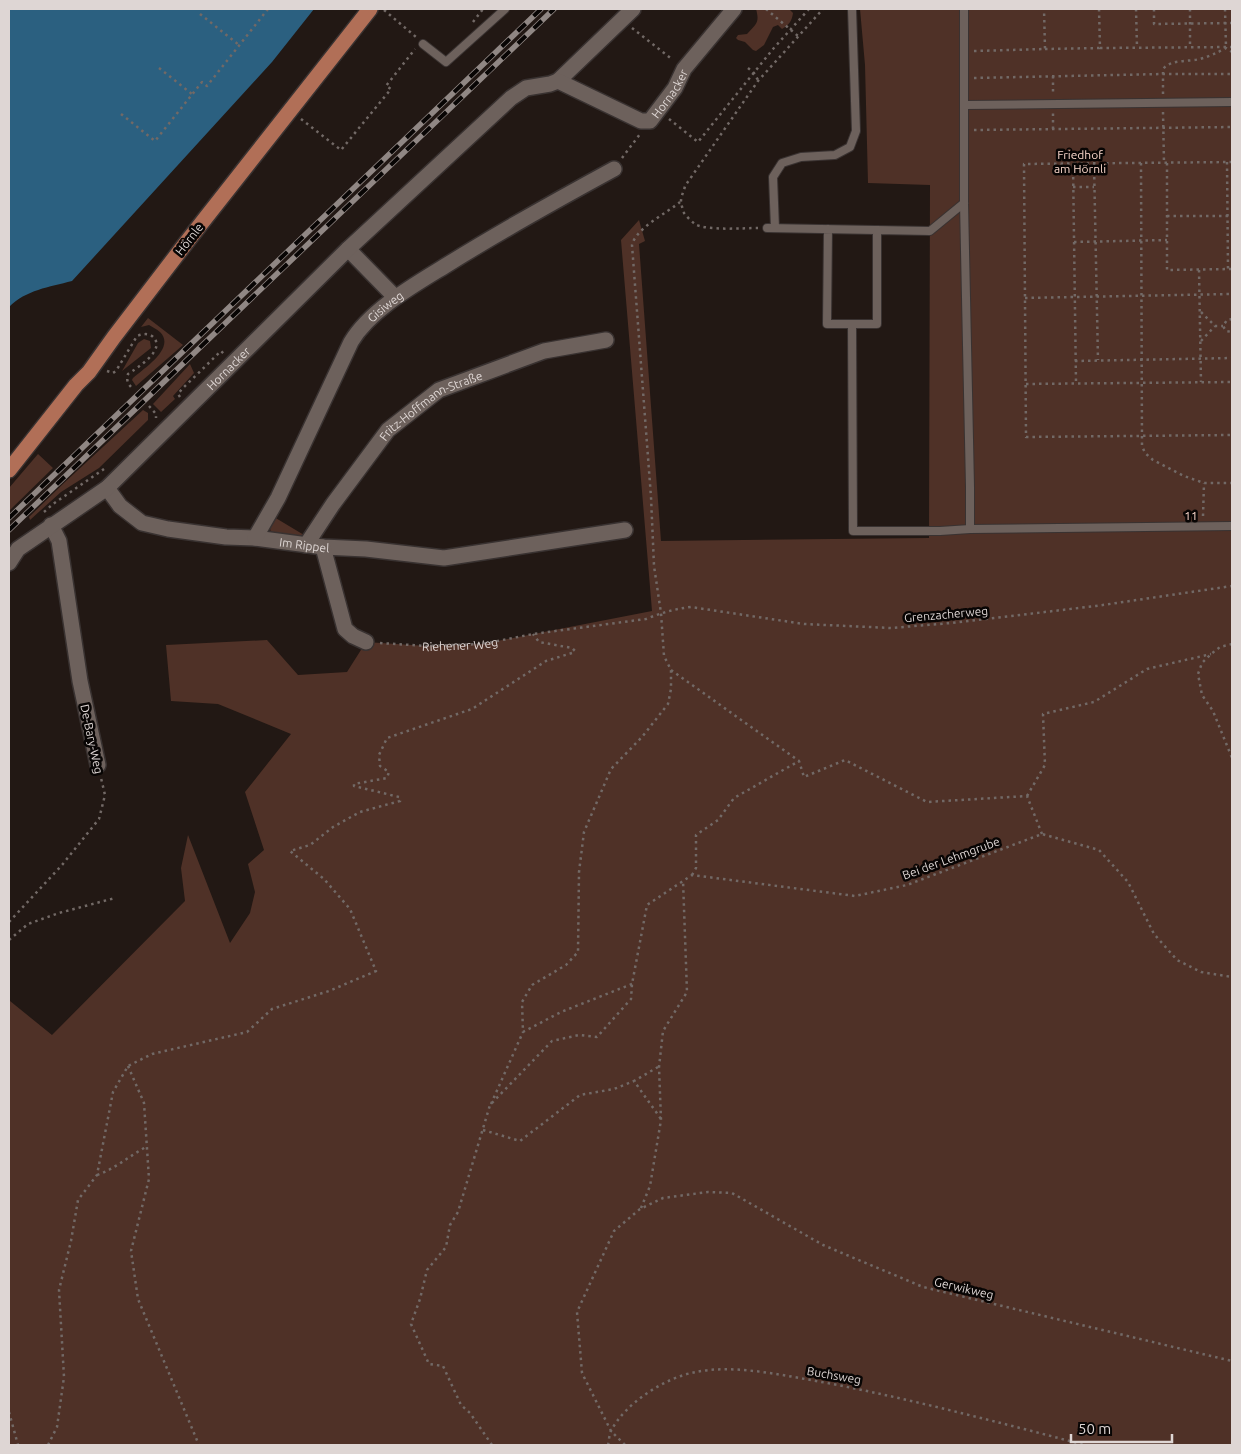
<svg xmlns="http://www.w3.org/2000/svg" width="1241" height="1454" viewBox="0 0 1241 1454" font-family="Ubuntu,sans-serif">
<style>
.green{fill:#4f3127}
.water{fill:#2b6080}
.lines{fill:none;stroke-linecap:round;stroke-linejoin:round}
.lane-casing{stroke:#393231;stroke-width:10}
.street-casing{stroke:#393231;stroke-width:18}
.primary-casing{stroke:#393231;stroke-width:18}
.path{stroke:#726966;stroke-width:2.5;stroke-dasharray:2.5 4;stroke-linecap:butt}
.lane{stroke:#6d615c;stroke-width:8}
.street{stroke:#6d615c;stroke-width:15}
.primary{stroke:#b16f57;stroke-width:15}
.rail-casing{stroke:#908784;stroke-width:5.5}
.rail{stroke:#080504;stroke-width:4;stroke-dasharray:11;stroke-linecap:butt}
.labels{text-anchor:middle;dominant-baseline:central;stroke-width:5;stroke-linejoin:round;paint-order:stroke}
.street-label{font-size:12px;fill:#ded6d4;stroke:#080504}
.park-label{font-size:12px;fill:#fad7cb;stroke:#080504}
</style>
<rect width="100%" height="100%" fill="#221814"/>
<path class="green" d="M756,9h33l4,4c-1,8 -4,12 -11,16l-4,-4 -5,2 -9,18 -8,6 -3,-1 -8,-8 -7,-2 -2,-2 2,-3 9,-1c9,-10 13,-11 9,-25z
M860,9h372v1436h-1223v-443l1,-1 42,34 133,-134 -4,-33 7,-33 42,108 20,-30 5,-21 -7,-28 16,-14 -19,-58 46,-58 -73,-30 -47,-3 -5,-56 101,-5 31,35 49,-3 19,-30 61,4 55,-2 170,-33 -31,-371 18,-20 6,21 -6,3 22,297 268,-3 1,-353 -62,-2 -3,-118z
M148,318l35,27 -47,41 -4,-6 1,-2c11,-10 43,-30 27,-46 -3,-3 -8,-5 -11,-7l-8,2z
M144,339l6,2 1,7 -29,23 16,-28z
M190,364l4,9 -21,23 2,3 -14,13 -8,-8z
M143,410l5,3v7l-49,48 -38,24 -31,28 -1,-3 36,-35z
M38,454l15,14 -44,43v-23z
M274,517l30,18 -6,4 -27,-6 -1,-5z"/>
<path class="water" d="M9,9h305l-42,53 -200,219c-23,6 -46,9 -63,26z"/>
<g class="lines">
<defs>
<path id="lane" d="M964,9v194l6,284v42l262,-3
M423,44l23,18 59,-53
M965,105l267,-3
M767,228l163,3 34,-28
M775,228l-2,-51 9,-14 19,-6 34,-2 15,-8 6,-16 -4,-122
M828,229l-1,95h25
M877,230v94h-25l1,207h87l30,-2"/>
<g id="street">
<path d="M558,81l75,-72"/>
<path d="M348,249l47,48"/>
<path id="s2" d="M107,488l13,18 22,17 26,6 58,8 29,1 68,9 43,2 78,9 181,-28"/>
<path d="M51,525l8,16 21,140 18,84"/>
<path id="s3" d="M255,538l23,-40 73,-156c19,-32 63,-57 94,-76 56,-35 112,-66 169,-97"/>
<path id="s4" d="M306,545l27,-41 55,-74 51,-40 105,-39 62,-11"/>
<path d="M323,547l22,82 8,7 13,6"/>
<path id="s5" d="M9,563l9,-14 89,-61 241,-239 163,-151 15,-10 24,-4 8,-3 83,40h9l25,-33 9,-19 50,-60"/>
</g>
<path id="primary" d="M9,470l67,-85 13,-13 25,-35 75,-98 181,-230"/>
</defs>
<use href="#lane" class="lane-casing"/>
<use href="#street" class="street-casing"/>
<use href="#primary" class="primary-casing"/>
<g class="path">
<path d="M766,9l32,27"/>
<path d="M1099,9l1,39 132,-1"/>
<path d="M1136,9l1,38"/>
<path d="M1154,9v15l78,-1"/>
<path d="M1190,9v38"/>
<path d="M1225,9l1,38"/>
<path d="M384,10l32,27"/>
<path d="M200,14l39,31"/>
<path d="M473,22l10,-13"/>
<path d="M632,28l41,32"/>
<path d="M1045,49l55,-1"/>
<path d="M974,51l71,-2 -1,-40"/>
<path d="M159,68l33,26"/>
<path d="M748,68l6,5 4,7"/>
<path d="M1053,76v19"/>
<path d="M974,78l188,-4h70"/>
<path d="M1163,94v-25c8,-10 25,-7 37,-10 10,-3 17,-6 26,-11l6,4"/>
<path d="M1163,112l1,51"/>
<path d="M121,114l34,27 47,-59 5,4 61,-77"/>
<path d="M301,119l40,31 50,-61 -5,-3 29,-37"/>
<path d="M669,119l29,23 75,-93 36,-40"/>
<path d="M1053,129v-16"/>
<path d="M974,130l258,-3"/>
<path d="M622,158l18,-24"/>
<path d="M1227,162l1,107"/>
<path d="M1232,162l-208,2 2,273 206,-2"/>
<path d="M1141,163l1,283 3,7 8,7 31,16 20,7h28"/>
<path d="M1167,163v107l65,-1"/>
<path d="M1073,164l3,219"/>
<path d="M1094,164l4,196"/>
<path d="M1073,187h21"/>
<path d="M1167,216h65"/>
<path d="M758,228c-14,0 -52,3 -63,-4 -4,-3 -8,-7 -11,-11 -1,-4 -3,-8 -3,-12 0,-5 3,-10 4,-15l73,-105 65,-72"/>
<path d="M1074,242l93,-2"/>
<path d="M1199,270l2,112"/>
<path d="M1025,298l207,-4"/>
<path d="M1201,312l14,14h8"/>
<path d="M1232,319l-5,1 -4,6 3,5 6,1"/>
<path d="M1201,341l14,-15"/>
<path d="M1075,361l157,-3"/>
<path d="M107,371l6,2 3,-2 21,-35c5,-2 11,-3 15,0 16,13 -15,32 -24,38 -2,7 0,10 5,15"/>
<path d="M1026,384l206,-2"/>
<path d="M180,397l-2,-3 4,-5 39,-38 3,3"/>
<path d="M149,406l7,8v4"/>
<path d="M44,512l9,-8 51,-35"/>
<path d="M1203,516l1,-33"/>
<path id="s1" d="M380,643l47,3 55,-2 51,-10 113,-15c15,-6 28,-10 45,-12l113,17 87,4 60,-5 145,-17 136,-20"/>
<path d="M1232,644l-12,3 -9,7 -9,9 -4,11 4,21 11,16 19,47"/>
<path d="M671,670l128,91"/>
<path d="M1027,796l18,-31 -2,-51 51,-12 53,-33 64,-15"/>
<path d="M692,875l4,-7v-33l22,-15 16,-22 65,-37 5,16 41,-17 82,42 100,-6 15,38"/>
<path d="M9,922l53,-57 37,-46 6,-24 -4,-17"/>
<path d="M9,940l19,-16 31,-11 56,-15"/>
<path d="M632,984l-71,28 -38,20 -1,-30 10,-17 34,-20 12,-13 1,-80 5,-40 27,-63 31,-32 26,-33 3,-15v-19l-7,-14 -3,-43 -7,-47 -3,-69 -19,-252c4,-17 35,-32 48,-43"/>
<path d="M128,1066l16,37 5,76 -18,72 7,48 61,146"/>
<path d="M658,1067l-24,14 27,38"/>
<path d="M491,1104l32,-72"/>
<path d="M483,1130l37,11 60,-46 34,-6 20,-8"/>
<path d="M97,1175c18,-6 32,-19 49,-28"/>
<path d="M641,1208l9,-22 11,-66 -2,-53 4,-36 24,-39 -4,-112"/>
<path d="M9,1412l9,33"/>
<path d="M48,1445l9,-18 7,-50 -5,-87 12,-49 7,-41 19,-25 16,-83 15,-26 24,-12 95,-22 25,-23 57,-18 47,-20 -26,-62 -26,-30 -34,-28 20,-6 23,-18 27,-15 40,-11 -1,-4 -45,-11v-2l33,-6 2,-6 -9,-6 -1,-11 8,-17 85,-29 74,-48 26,-8 3,-2 -3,-3 -33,-6 -6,-8"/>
<path d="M492,1445l-22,-32 -9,-8 -18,-39 -14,-2 -18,-40 9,-25 7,-29 19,-23 4,-22 8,-13 32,-107 62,-64 27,-6 18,2 34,-38 1,-15 15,-79 45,-30 163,21 52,-11 135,-51 57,16 29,32 26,52 23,26 24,12 31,5"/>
<path d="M608,1445c1,-4 1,-10 3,-14 14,-28 55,-54 85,-59 33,-7 76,1 109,7 46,8 90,18 136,29 48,12 96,24 143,37"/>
<path d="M625,1445l-14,-14 -29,-58 -5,-61 37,-81 26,-22 23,-11 45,-6 24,1 91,52 100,42 309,74"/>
</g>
<use href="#lane" class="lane"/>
<use href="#street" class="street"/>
<use href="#primary" class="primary"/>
<defs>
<path id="rail" d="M9,518l532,-509
M9,530l545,-521"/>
</defs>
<use href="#rail" class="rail-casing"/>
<use href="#rail" class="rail"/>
</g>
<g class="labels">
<g class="street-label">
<text stroke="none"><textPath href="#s5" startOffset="872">Hornacker</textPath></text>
<text transform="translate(189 239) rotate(-52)">Hörnle</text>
<text stroke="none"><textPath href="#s3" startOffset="268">Gisiweg</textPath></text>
<text stroke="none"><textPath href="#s5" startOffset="295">Hornacker</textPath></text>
<text stroke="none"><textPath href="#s4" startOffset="191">Fritz-Hoffmann-Straße</textPath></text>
<text stroke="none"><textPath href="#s2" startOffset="214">Im Rippel</textPath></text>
<text transform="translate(946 614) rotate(-5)">Grenzacherweg</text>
<text stroke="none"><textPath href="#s1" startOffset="80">Riehener Weg</textPath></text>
<text transform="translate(92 739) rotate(78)">De-Bary-Weg</text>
<text transform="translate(951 858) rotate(-20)">Bei der Lehmgrube</text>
<text transform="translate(964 1288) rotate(13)">Gerwikweg</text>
<text transform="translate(834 1375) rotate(10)">Buchsweg</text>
</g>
<g class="park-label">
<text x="1080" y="154">Friedhof<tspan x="1080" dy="14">am Hörnli</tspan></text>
<text x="1191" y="515">11</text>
</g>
</g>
<rect width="1241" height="1454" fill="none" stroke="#ded6d4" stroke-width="20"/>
<path d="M1071 1434v8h101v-8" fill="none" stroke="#ded6d4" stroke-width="2.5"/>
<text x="1078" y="1434" font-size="15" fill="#ded6d4" stroke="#080504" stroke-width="4" paint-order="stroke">50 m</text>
</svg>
